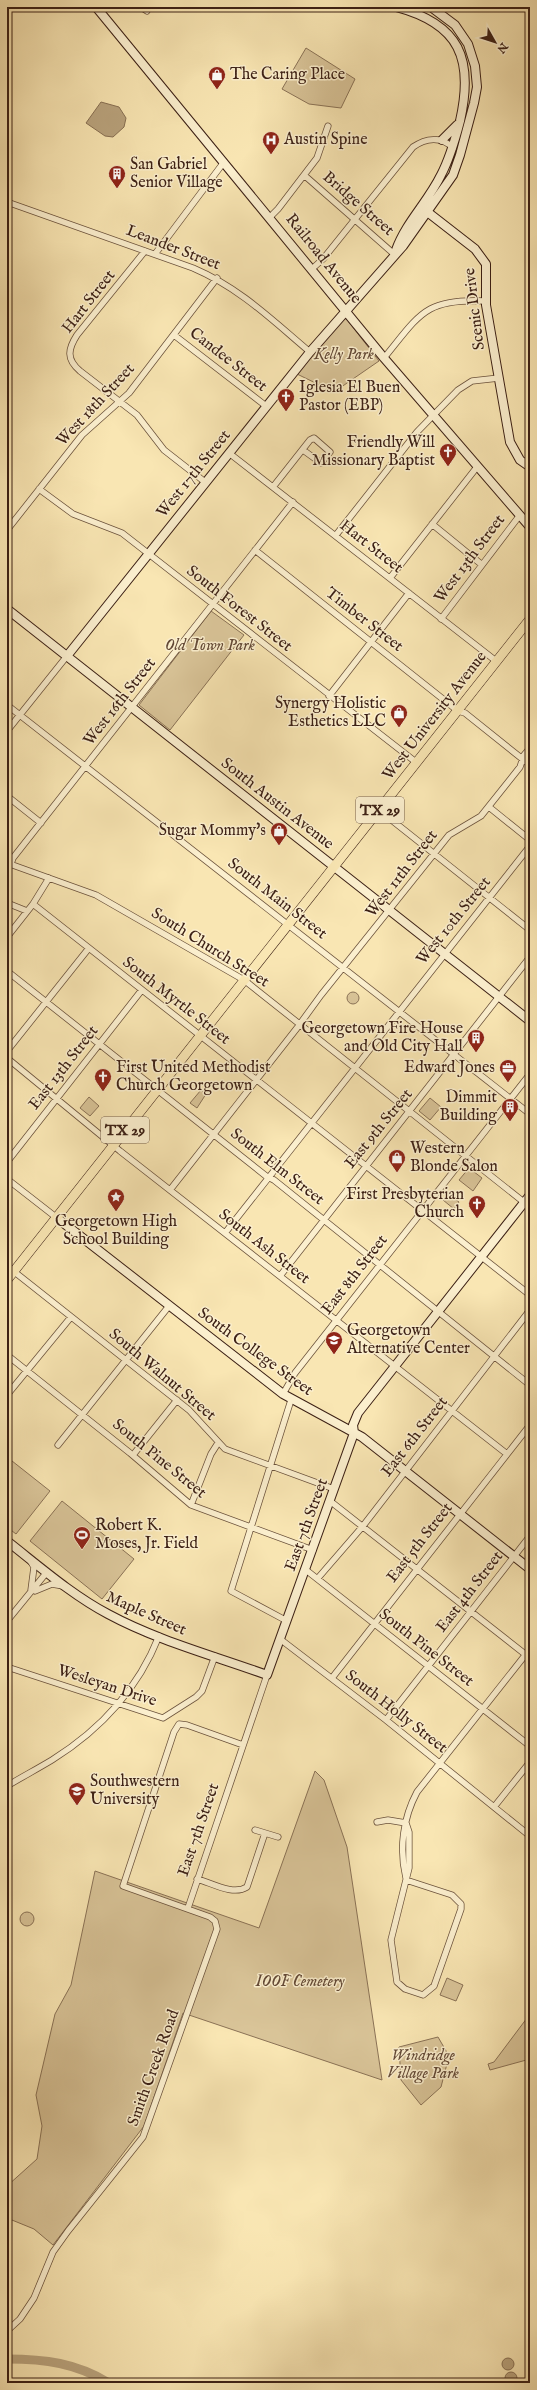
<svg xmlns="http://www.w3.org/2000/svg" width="537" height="2390" viewBox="0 0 537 2390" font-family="'IM FELL English',serif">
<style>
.green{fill:#d9c498;stroke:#8a7256}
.water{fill:#b9a37d;stroke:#876f53}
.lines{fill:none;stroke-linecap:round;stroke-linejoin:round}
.river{stroke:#b9a37d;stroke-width:9}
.street-casing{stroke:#6b523c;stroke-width:7}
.secondary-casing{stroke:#3c2015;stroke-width:10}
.primary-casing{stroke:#3c2015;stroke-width:10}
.street{stroke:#fbefce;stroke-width:5.5}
.secondary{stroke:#fbefce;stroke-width:8}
.primary{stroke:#f9e6b3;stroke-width:9}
.labels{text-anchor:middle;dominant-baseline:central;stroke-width:3;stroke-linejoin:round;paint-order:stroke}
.shield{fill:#fbefce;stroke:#755e4c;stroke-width:1}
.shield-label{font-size:15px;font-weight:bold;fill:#3c2015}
.poi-label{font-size:16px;fill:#3c2015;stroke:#fbefce;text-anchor:start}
.street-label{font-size:16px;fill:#3c2015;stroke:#fbefce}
.park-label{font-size:16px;font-style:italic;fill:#634936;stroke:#fbefce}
</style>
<rect width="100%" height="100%" fill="#f9e6b3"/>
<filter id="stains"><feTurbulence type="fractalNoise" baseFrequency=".005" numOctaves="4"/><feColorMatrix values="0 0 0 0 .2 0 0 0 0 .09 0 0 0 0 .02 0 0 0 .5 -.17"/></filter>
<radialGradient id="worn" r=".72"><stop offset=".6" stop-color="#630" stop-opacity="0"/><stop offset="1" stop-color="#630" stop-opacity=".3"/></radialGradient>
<path class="green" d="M306,48l49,31 -14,29 -32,-4 -27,-15z
M345,317l34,44 -45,31 -37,-18z
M211,611l33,24 -74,95 -31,-25z
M347 998a6 6 0 1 1 12 0a6 6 0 1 1-12 0Z
M201,1090l5,4 -9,14 -7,-5z
M89,1097l10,9 -9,10 -10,-8z
M430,1098l11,9 -11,13 -11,-9z
M469,1168l13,10 -9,13 -14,-11z
M448,1194l11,8 -5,7 -11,-9z
M7,1457l43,34 -34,43 -9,-7z
M62,1501l72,58 -32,40 -72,-58z
M315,1771l9,9 23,67 35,233 -199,-67 -39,113 -91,119 -19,-16 -27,-11v-32l30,-27 5,-33 -6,-31 19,-81 16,-29 24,-114 164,57z
M20 1919a7 7 0 1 1 14 0a7 7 0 1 1-14 0Z
M447,1978l16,7 -7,16 -16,-6z
M530,2014v45l-40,11 -2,-6 6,-2z
M438,2037l11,19 -8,31 -20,18 -20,-25 -2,-33z"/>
<path class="water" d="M101,102l18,5 7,11 -2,9 -11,10 -8,-1 -19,-13z
M502 2364a6 6 0 1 1 12 0a6 6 0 1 1-12 0Z
M505 2378a6 6 0 1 1 12 0a6 6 0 1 1-12 0Z"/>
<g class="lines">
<path class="river" d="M7,2359c38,0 69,4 102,24"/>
<defs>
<path id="street" d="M141,7l6,4
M304,175l90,79
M7,202l186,66c47,20 79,52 117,84
M270,217l8,-8 39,-51 11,-32
M145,251l-68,84c-9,14 -11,24 3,36l57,44 27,35 41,32
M155,254l69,-92
M313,268l10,-9 90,-112c13,-9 28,-11 40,1
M174,335l92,71
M384,358c36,-44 41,-60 102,-57
M229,453l267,208
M273,487l37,-47 4,-2 16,14 -9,11 -18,-13
M39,489l34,25 49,19 295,230
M432,524l49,40
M7,530l75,-95 47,-42 88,-115
M336,535l81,-103 41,-42 14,-9 27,-3
M255,550l203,161 7,2 65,52
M390,578l87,-111
M441,619l79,-104
M329,696l80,-103
M7,705l523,409
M7,731l60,-75
M7,796l34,27
M489,807l41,33
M379,810l151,120
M7,863l89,32 148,85 286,227
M11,864l2,-6 280,-356
M7,903l20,8
M33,904l497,391
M7,937l26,-33 16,-26
M7,971l259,205 8,4 256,205
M7,1051l82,-103
M7,1058l113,93 387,303
M7,1162l134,-171
M7,1179l50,39
M170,1190l127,-162 24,-33 128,-160 32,-19 39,-49 4,-12 6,-7
M225,1233l305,-387
M7,1266l182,144 36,39 109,40
M280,1276l250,-319
M7,1355l123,98 61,52 122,45
M283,1394l12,-21 235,-299
M7,1395l64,-78
M58,1445l111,-139
M133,1455l44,-55
M330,1501l200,157
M191,1505l20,-51 7,-11
M31,1562l3,5 -3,23
M306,1570l224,176
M318,1578l45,-52 167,-216
M35,1591l17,-7 11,2
M7,1621l40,-49
M287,1621l-56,-30 60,-191
M280,1639l106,81 144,116
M7,1667l156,51 33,-21 6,-6 13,-35
M332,1678l198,-253
M386,1720l144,-184
M7,1786c15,-9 30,-17 45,-26 48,-30 86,-71 107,-124
M494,1807l36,-45
M377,1822l11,-2 18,3
M406,1823l3,9v36l-18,72 6,42 8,7 18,6 11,-9 27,-77v-5l-9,-9 -46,-15
M255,1830l23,7
M406,1878c-7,-29 -3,-60 11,-86l113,-143
M197,1879c15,4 36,17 50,8l18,-54
M188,1908l79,-233
M7,2331l13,-12 14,-21 19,-46 15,-21 75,-94 74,-208 -2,-8 -5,-4 -87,-31 51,-154 5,-8 8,1 56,20"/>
<path id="secondary" d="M96,7l288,351 146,169
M442,140l15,-15
M421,207l54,42 11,15v41l24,137 10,18 10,7
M396,250c10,-28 32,-48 45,-75 9,-17 14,-35 19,-54 14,-62 0,-97 -64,-114
M7,609l523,412
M67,656l243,-304 93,-106 50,-71 7,-20 14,-52 3,-16 -2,-21 -7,-22 -13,-19 -24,-18
M57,1218l226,176 79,43 168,132
M7,1541c32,25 65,54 101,73 50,27 107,42 159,61l87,-242 -1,-8 5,-12 172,-218"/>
<path id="primary" d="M7,1280l523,-661"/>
</defs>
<use href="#street" class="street-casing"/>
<use href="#secondary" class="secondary-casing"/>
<use href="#primary" class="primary-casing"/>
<use href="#street" class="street"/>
<use href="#secondary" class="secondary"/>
<use href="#primary" class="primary"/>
</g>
<defs>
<symbol id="shop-pin" viewBox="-11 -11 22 30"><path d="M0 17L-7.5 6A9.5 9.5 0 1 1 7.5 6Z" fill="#8f2418" stroke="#fbefce"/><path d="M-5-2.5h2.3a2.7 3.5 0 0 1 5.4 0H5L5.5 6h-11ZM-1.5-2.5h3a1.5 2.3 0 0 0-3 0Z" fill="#fff"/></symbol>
<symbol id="hospital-pin" viewBox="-11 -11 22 30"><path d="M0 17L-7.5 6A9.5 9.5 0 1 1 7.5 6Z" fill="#8f2418" stroke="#fbefce"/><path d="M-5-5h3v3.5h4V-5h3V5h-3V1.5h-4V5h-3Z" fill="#fff"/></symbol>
<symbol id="building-pin" viewBox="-11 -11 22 30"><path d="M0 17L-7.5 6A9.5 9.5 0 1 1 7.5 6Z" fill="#8f2418" stroke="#fbefce"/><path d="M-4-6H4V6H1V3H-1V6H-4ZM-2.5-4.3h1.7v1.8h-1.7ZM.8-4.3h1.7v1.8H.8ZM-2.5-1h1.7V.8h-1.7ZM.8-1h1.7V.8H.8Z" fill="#fff"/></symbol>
<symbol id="church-pin" viewBox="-11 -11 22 30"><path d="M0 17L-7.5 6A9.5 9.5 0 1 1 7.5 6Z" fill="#8f2418" stroke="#fbefce"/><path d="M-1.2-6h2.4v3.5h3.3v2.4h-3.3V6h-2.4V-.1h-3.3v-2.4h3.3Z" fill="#fff"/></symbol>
<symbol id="office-pin" viewBox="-11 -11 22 30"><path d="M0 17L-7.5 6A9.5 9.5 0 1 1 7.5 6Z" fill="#8f2418" stroke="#fbefce"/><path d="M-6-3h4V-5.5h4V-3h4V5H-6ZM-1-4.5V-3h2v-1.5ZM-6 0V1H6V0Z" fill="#fff"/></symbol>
<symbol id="sight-pin" viewBox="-11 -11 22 30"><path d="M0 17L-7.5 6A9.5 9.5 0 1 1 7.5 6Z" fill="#8f2418" stroke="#fbefce"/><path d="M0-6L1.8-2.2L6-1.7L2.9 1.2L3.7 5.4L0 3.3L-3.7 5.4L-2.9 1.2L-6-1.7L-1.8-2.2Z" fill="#fff"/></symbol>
<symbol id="school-pin" viewBox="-11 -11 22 30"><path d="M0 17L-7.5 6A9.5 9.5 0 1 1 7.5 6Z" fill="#8f2418" stroke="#fbefce"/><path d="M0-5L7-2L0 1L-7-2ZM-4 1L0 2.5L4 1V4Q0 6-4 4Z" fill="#fff"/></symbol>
<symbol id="stadium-pin" viewBox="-11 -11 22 30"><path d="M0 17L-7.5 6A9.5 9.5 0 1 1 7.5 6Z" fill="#8f2418" stroke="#fbefce"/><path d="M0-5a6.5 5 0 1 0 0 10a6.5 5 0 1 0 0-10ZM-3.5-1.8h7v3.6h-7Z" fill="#fff"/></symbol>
<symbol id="university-pin" viewBox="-11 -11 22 30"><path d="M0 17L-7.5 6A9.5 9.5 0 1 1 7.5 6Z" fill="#8f2418" stroke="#fbefce"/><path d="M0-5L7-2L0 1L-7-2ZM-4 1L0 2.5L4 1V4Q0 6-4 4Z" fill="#fff"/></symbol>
</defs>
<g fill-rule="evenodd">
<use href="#shop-pin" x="207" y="65" width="20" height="27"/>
<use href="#hospital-pin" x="261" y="130" width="20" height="27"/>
<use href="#building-pin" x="107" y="164" width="20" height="27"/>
<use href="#church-pin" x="276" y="387" width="20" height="27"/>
<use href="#church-pin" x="438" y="442" width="20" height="27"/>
<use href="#shop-pin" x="389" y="703" width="20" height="27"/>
<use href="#shop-pin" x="269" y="821" width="20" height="27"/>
<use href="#building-pin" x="466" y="1028" width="20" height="27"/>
<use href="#office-pin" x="498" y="1058" width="20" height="27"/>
<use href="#church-pin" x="93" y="1067" width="20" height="27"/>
<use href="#building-pin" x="500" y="1097" width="20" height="27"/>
<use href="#shop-pin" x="387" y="1148" width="20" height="27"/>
<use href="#sight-pin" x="106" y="1187" width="20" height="27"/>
<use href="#church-pin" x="467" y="1194" width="20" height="27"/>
<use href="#school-pin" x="324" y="1330" width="20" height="27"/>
<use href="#stadium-pin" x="72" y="1525" width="20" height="27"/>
<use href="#university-pin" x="67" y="1781" width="20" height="27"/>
</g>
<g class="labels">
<g class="shield">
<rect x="356" y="797" width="48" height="26" rx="3"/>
<rect x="101" y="1117" width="48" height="26" rx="3"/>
</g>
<g class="shield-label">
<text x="380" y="810">TX 29</text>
<text x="125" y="1130">TX 29</text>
</g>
<g class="poi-label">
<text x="230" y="75">The Caring Place</text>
<text x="284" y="140">Austin Spine</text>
<text x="130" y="165">San Gabriel<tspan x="130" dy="18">Senior Village</tspan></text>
<text x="299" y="388">Iglesia El Buen<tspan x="299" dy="18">Pastor (EBP)</tspan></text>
<text x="435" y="443" text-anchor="end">Friendly Will<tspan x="435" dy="18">Missionary Baptist</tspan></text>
<text x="386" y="704" text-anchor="end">Synergy Holistic<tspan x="386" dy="18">Esthetics LLC</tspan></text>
<text x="266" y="831" text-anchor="end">Sugar Mommy's</text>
<text x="463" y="1029" text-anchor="end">Georgetown Fire House<tspan x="463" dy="18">and Old City Hall</tspan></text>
<text x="116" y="1068">First United Methodist<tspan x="116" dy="18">Church Georgetown</tspan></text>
<text x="495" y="1068" text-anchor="end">Edward Jones</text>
<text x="497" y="1098" text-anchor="end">Dimmit<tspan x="497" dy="18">Building</tspan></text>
<text x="410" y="1149">Western<tspan x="410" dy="18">Blonde Salon</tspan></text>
<text x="464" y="1195" text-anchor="end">First Presbyterian<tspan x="464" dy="18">Church</tspan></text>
<text x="116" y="1222" text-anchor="middle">Georgetown High<tspan x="116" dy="18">School Building</tspan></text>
<text x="347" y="1331">Georgetown<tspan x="347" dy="18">Alternative Center</tspan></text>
<text x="95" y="1526">Robert K.<tspan x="95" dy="18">Moses, Jr. Field</tspan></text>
<text x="90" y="1782">Southwestern<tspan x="90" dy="18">University</tspan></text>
</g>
<g class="street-label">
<text transform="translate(358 204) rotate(41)">Bridge Street</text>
<text transform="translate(173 248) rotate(21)">Leander Street</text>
<text transform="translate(323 259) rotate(51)">Railroad Avenue</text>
<text transform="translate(89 302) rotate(-52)">Hart Street</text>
<text transform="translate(475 309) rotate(-97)">Scenic Drive</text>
<text transform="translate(228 360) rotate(38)">Candee Street</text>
<text transform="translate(96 405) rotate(-47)">West 18th Street</text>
<text transform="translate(194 474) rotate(-51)">West 17th Street</text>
<text transform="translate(371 547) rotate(38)">Hart Street</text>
<text transform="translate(470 559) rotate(-53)">West 13th Street</text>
<text transform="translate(239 609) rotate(38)">South Forest Street</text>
<text transform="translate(364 620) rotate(38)">Timber Street</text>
<text transform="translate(120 702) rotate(-52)">West 16th Street</text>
<text transform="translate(435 716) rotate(-52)">West University Avenue</text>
<text transform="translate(277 804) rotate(38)">South Austin Avenue</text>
<text transform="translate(402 874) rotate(-52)">West 11th Street</text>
<text transform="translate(277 899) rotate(38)">South Main Street</text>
<text transform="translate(454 921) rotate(-51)">West 10th Street</text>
<text transform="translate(210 948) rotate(32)">South Church Street</text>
<text transform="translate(176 1001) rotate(38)">South Myrtle Street</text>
<text transform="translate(64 1068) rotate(-52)">East 13th Street</text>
<text transform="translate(379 1129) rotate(-51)">East 9th Street</text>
<text transform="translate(277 1167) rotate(38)">South Elm Street</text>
<text transform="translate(264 1247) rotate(38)">South Ash Street</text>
<text transform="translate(355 1275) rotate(-52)">East 8th Street</text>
<text transform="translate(255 1352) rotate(36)">South College Street</text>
<text transform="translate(162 1375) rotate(40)">South Walnut Street</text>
<text transform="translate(415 1437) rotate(-52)">East 6th Street</text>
<text transform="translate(159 1459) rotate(39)">South Pine Street</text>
<text transform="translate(307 1525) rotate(-70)">East 7th Street</text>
<text transform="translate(420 1543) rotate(-52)">East 5th Street</text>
<text transform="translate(470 1592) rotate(-52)">East 4th Street</text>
<text transform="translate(146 1614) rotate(24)">Maple Street</text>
<text transform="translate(426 1648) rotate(38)">South Pine Street</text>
<text transform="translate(107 1686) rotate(18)">Wesleyan Drive</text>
<text transform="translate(396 1712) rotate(38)">South Holly Street</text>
<text transform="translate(199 1830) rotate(-71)">East 7th Street</text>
<text transform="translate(154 2068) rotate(-70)">Smith Creek Road</text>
</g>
<g class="park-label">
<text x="344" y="355">Kelly Park</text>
<text x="210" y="646">Old Town Park</text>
<text x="300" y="1982">IOOF Cemetery</text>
<text x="423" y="2056">Windridge<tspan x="423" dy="18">Village Park</tspan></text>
</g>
</g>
<rect width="537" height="2390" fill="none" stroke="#f9e6b3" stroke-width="24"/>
<rect x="8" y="8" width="521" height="2374" fill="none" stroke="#3c2015" stroke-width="2"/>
<rect x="12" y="12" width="513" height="2366" fill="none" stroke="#3c2015"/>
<g transform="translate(495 42) rotate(129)" stroke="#fbefce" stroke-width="3" paint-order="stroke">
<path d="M0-3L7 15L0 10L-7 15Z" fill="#3c2015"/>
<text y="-6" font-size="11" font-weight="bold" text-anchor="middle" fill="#3c2015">N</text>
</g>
<rect width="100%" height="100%" filter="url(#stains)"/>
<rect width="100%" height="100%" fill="url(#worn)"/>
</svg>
